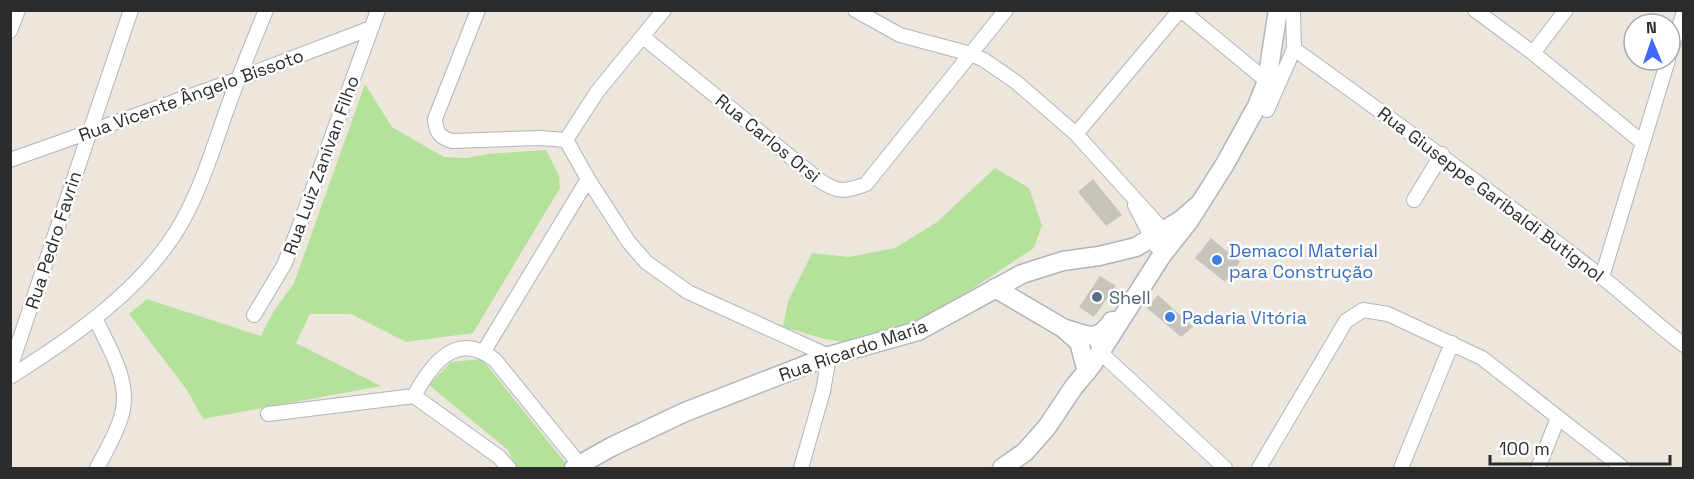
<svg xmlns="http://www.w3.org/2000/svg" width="1694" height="479" viewBox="0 0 1694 479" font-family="'Space Grotesk',sans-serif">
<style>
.green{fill:#b5e29b}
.building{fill:#c8c3bd}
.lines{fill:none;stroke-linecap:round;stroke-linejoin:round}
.minor-casing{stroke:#b1b4be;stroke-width:16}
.secondary-casing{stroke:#b1b4be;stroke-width:21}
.minor{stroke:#fff;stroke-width:14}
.secondary{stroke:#fff;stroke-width:18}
.shop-dot{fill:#3f7fe0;stroke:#fff;stroke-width:2}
.service-dot{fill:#5c6f8a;stroke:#fff;stroke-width:2}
.labels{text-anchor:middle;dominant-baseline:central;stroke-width:5;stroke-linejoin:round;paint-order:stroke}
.street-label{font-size:18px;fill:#2b2b2b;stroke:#fff}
.shop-label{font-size:18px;fill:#366cbe;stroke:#fff;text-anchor:start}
.service-label{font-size:18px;fill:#4e5e75;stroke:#fff;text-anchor:start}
</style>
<rect width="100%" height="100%" fill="#ede6dd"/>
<path class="green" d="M365,84l27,43 52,30 23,1 20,-4 59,-4 13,26 1,12 -87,145 -67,9 -55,-28h-41l-14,29 85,43 -178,33 -16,-29 -58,-76 18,-15 114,37 11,-22 22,-31z
M995,168l34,20 13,37 -8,23 -88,58 -37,18 -66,18 -18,-3 -42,-12 5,-26 24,-48 37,4 46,-9 42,-26z
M482,359l84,105 -5,4h-46l-6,-17 -80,-66 22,-23z"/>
<path class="building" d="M1093,179l29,36 -16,11 -28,-34z
M1211,238l29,24 -15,20 -30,-24z
M1100,276l16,10 -22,31 -15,-10z
M1158,295l35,32 -12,10 -34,-29z"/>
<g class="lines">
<defs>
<path id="minor" d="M478,10l-43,109c1,13 4,18 17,22l88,-3 26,2 22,39 40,62 18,21 42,30 141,64 -6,35 -22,77
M855,10l45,25 71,19 13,6 32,22 60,52 94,104
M1181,10l86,71
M1475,10l58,43 109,89
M10,31l8,-21
M643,37l176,143c19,13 26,12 47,4l140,-174
M1294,49c103,74 205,148 305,226 29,22 55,48 85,70
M1533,53l33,-43
M1670,53l14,-41
M1267,110l27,-61 -1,-39
M1076,134l104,-124
M566,140l31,-48 67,-82
M10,160l228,-81 133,-51
M1414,200l28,-46
M1135,205l21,41
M1602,277l66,-217
M254,315l30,-50 12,-30 82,-225
M95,318c13,28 36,63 27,96 -5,19 -16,37 -25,54
M1098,344l3,9 124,115
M484,351l104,-172
M10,368l121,-358
M10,377c62,-39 135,-89 172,-155 19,-34 31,-73 44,-110 12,-34 26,-68 40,-102
M414,396c18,-33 43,-66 81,-36l85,105
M268,414l146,-18 85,61 10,11
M1259,468l87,-147 17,-11 25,4 94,44 141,110
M1401,468l51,-125
M1538,468l20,-50"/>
<path id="secondary" d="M995,288l68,40 16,14 8,30
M1063,328c23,7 34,16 49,-7
M574,468l37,-21 74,-35 144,-56 89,-25 104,-57 41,-13 36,-5 37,-9 45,-27 16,-14
M1002,468l23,-16 22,-25 26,-39 19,-23 70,-110 27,-34 36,-57 32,-58 10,-25 11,-71"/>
</defs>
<use href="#minor" class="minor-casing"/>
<use href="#secondary" class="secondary-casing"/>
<use href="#minor" class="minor"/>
<use href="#secondary" class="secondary"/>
</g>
<g class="shop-dot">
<circle cx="1217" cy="260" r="6"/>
<circle cx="1170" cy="317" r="6"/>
</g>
<circle class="service-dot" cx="1097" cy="297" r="6"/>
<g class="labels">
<g class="street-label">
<text transform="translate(191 95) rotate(-20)">Rua Vicente Ângelo Bissoto</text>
<text transform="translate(768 138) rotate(39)">Rua Carlos Orsi</text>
<text transform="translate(321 165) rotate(-70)">Rua Luiz Zanivan Filho</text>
<text transform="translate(1491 194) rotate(37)">Rua Giuseppe Garibaldi Butignol</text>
<text transform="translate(53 240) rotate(-72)">Rua Pedro Favrin</text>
<text transform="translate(853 350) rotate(-19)">Rua Ricardo Maria</text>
</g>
<g class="shop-label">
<text x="1229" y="250">Demacol Material<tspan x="1229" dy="21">para Construção</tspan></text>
<text x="1182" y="317">Padaria Vitória</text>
</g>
<g class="service-label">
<text x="1109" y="297">Shell</text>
</g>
</g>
<rect width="1694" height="479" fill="none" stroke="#2b2b2b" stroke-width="24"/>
<g transform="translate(1652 42) rotate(358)"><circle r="28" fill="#ffffff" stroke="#aaaaaa" stroke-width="1.5"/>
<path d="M0-4.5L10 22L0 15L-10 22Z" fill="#4168f6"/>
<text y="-9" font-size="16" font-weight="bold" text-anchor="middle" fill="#2b2b2b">N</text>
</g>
<path d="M1490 455v9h180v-9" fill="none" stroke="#2b2b2b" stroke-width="3"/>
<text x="1499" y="455" font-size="18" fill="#2b2b2b" stroke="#ffffff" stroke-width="4.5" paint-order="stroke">100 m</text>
</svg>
